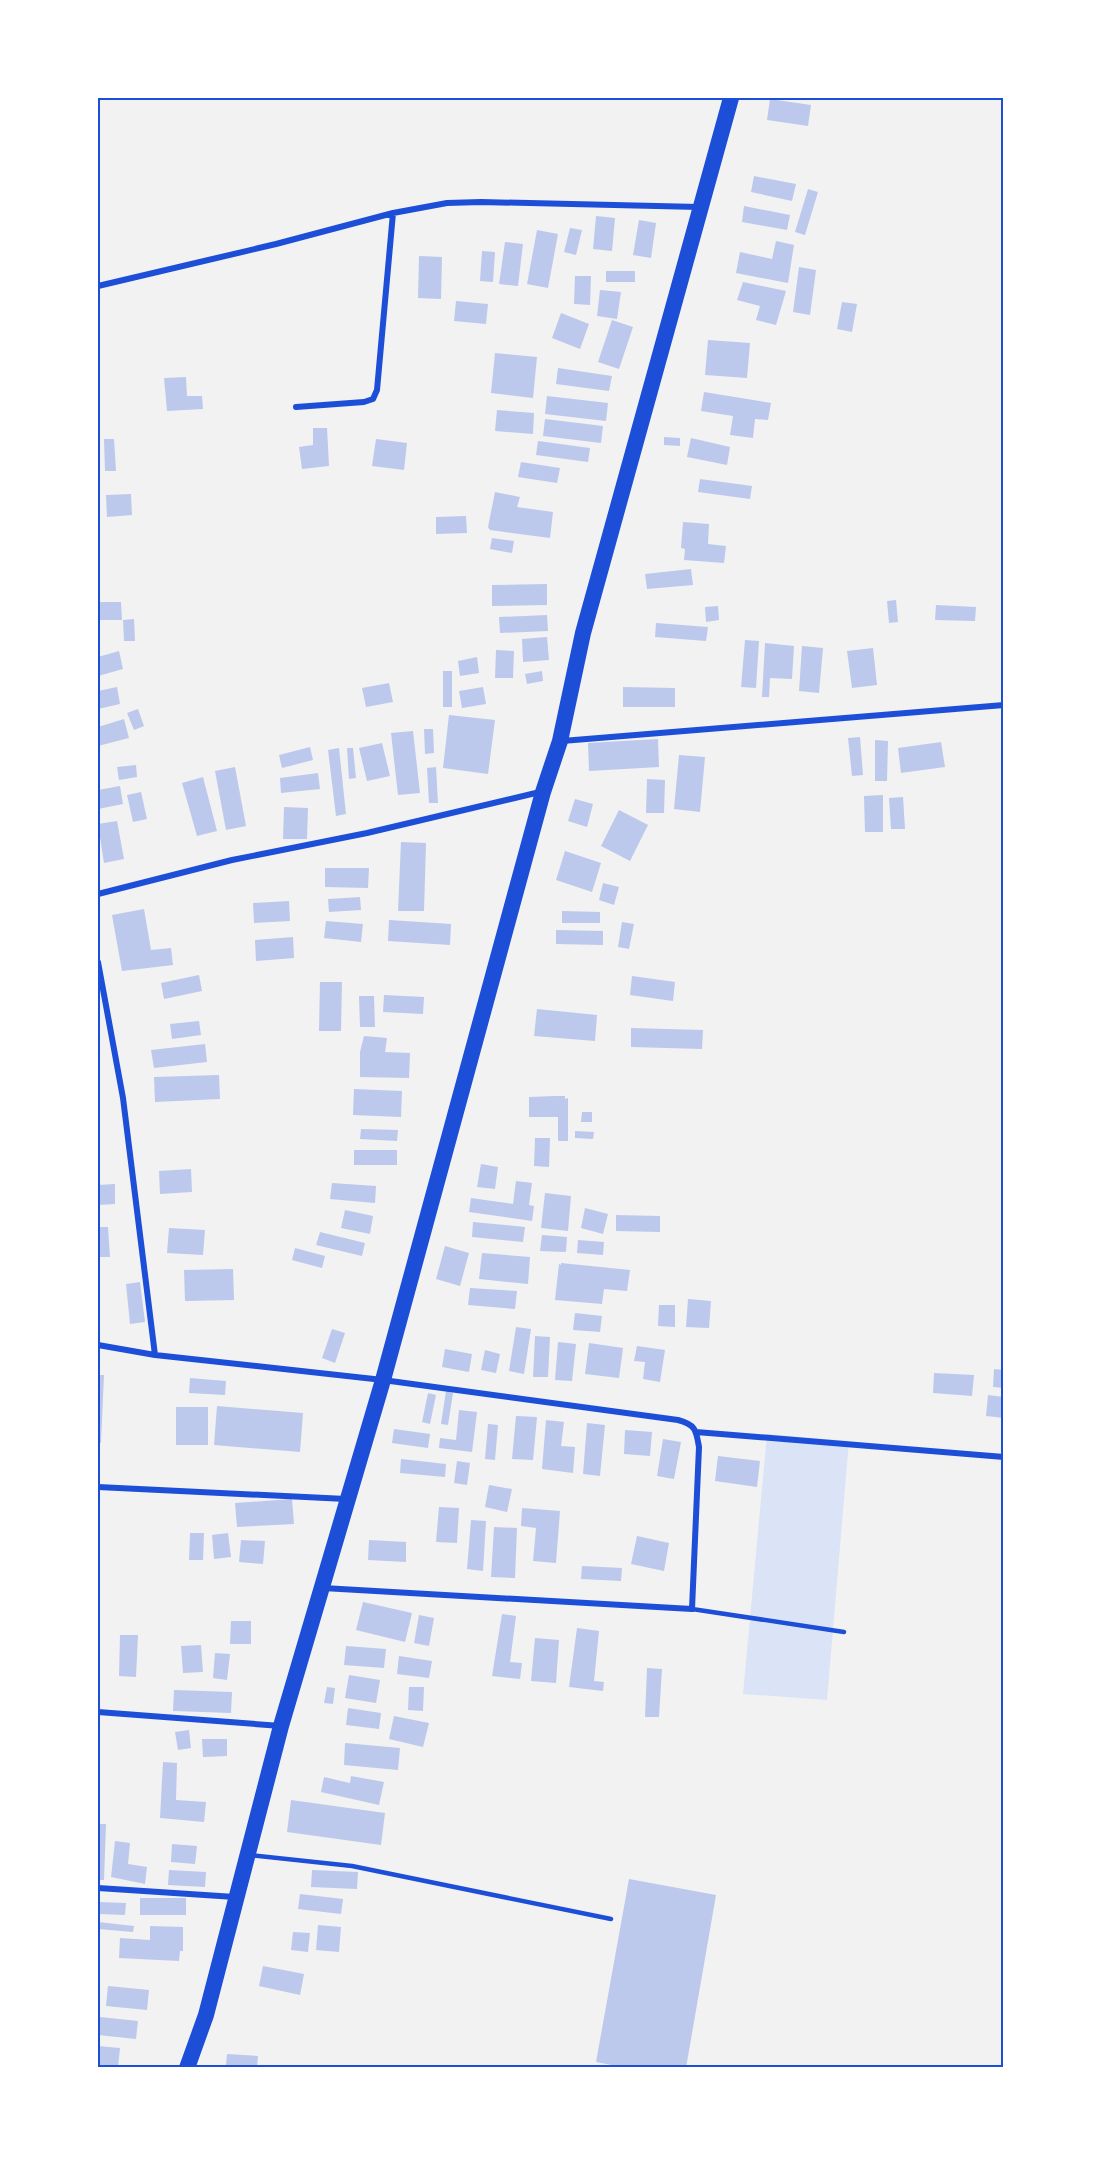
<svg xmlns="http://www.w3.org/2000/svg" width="1101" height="2165" viewBox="0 0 1101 2165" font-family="'DejaVu Sans',sans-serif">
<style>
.green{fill:#dbe4f7}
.building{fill:#bdc9ec}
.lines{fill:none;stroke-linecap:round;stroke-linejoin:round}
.service{stroke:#1d4ed8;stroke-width:4.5}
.minor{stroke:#1d4ed8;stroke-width:6}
.trunk{stroke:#1d4ed8;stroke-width:16}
.neatline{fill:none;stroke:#1d4ed8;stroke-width:2}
</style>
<rect width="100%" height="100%" fill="#f2f2f2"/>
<path class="green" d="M767,1434l82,7 -22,259 -84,-6z"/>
<path class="building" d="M770,99l41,6 -3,21 -41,-6z
M754,176l42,8 -4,17 -41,-9z
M808,189l10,3 -13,43 -10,-3z
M744,206l46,9 -3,15 -45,-8z
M596,216l19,2 -3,33 -19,-2z
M639,220l17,3 -5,35 -18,-3z
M570,228l12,2 -6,25 -12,-3z
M537,230l21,4 -10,54 -21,-4z
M776,241l18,4 -6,38 -52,-10 4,-21 32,7z
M505,242l18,2 -5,42 -19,-2z
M482,251l13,1 -2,30 -13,-1z
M419,256l23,1 -1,42 -23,-1z
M799,267l17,3 -6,45 -17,-3z
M606,271h29v11h-29z
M575,276h16l-1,29 -16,-1z
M743,282l43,9 -10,34 -20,-5 4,-14 -23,-6z
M600,290l21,2 -4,27 -20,-3z
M456,301l32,3 -2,20 -32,-3z
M842,302l15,2 -5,28 -15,-3z
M561,313l28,11 -9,25 -28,-11z
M612,320l21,7 -14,42 -21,-7z
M708,340l42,3 -3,35 -42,-3z
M495,353l42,4 -4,41 -42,-5z
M558,368l54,8 -3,15 -53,-7z
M186,377l1,19h15l1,13 -36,2 -3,-33z
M704,392l67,11 -3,17 -13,-1 -2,19 -23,-3 3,-19 -32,-5z
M547,396l61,7 -2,18 -61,-7z
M497,410l37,3 -1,21 -38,-3z
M545,419l58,7 -2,17 -58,-7z
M313,428h14l2,38 -27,3 -3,-22 14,-2z
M664,437l16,1v8l-16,-1z
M691,438l39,9 -3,18 -40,-8z
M104,439h10l2,32h-11z
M376,439l31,4 -3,27 -32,-4z
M538,441l52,7 -2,14 -52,-7z
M521,462l39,6 -3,15 -39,-6z
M700,479l52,7 -2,13 -52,-7z
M495,492l25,5 -3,10 36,5 -3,26 -60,-8 -2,-3z
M131,494l1,21 -25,2 -1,-22z
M466,516l1,17 -31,1v-17z
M683,522l26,2 -1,20 18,2 -2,17 -40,-3 1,-11 -4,-1z
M492,538l22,3 -2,12 -22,-4z
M691,569l2,16 -46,4 -2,-15z
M547,584v21l-55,1v-21z
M896,600l2,22 -9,1 -2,-22z
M98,602h23l1,18h-24z
M936,605l40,2 -1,14 -40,-1z
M718,606l1,14 -13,2 -1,-15z
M547,615l1,16 -48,2 -1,-16z
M134,619l1,22h-11l-1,-21z
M656,623l52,4 -2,14 -51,-4z
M547,637l2,23 -26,2 -1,-23z
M745,640l14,1 -3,47 -15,-1z
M765,643l29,3 -2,33 -22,-1 -1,19h-7z
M802,646l21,2 -4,45 -20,-2z
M873,648l4,37 -25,3 -5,-37z
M496,650l18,1 -1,27h-18z
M119,651l4,18 -25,7v-19z
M477,657l2,16 -19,3 -2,-15z
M443,671h9v36h-9z
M542,671l1,10 -16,3 -2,-10z
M389,683l4,19 -27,5 -4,-19z
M117,687l3,17 -22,5v-18z
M483,687l3,17 -24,4 -3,-17z
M623,687l52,1v19h-52z
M138,709l6,17 -10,4 -7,-17z
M449,715l46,5 -7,54 -45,-6z
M124,719l5,19 -31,8v-19z
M424,729h9l1,24 -9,1z
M413,731l7,62 -22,2 -7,-62z
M860,737l3,38 -11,1 -4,-38z
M658,739l1,28 -70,4 -1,-28z
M875,740l13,1 -1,40h-12z
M941,742l4,25 -44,6 -3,-25z
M382,743l8,33 -23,5 -8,-33z
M310,747l3,13 -31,8 -3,-13z
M339,748l7,66 -10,2 -8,-66z
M347,748h6l3,30 -7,1z
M679,755l26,2 -5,55 -26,-3z
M136,765l1,12 -18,3 -2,-13z
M235,767l11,59 -20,4 -11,-59z
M436,767l2,36h-9l-2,-35z
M318,773l2,16 -39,4 -1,-15z
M203,777l14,54 -20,5 -15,-53z
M647,779l18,1 -1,33h-18z
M120,786l3,18 -25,5v-19z
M141,792l6,27 -14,3 -6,-27z
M883,795v37h-18l-1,-36z
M903,797l2,32h-14l-2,-31z
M575,799l18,5 -6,23 -19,-6z
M284,807l24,1 -1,31h-24z
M619,810l29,15 -18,36 -29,-15z
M117,821l7,38 -20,4 -6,-39z
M401,842l25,1 -2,68h-26z
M565,851l36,12 -9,29 -36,-12z
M325,868h44l-1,20 -43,-1z
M603,883l16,4 -5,18 -15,-5z
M360,897l1,13 -32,2 -1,-13z
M289,901l1,20 -36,2 -1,-20z
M144,909l7,41 20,-2 2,17 -51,6 -10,-56z
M562,911l38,1v11h-38z
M389,920l62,4 -1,21 -62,-4z
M326,921l37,3 -2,18 -37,-4z
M622,922l12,2 -5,25 -11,-2z
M556,930l47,1v14l-47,-1z
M293,937l1,21 -38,3 -1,-21z
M199,975l3,16 -38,8 -3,-16z
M632,976l43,6 -2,19 -43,-6z
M320,982h22l-1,49h-22z
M384,995l40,2 -1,17 -40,-2z
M359,996h15l1,31h-15z
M537,1009l60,6 -2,26 -61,-5z
M199,1021l2,14 -29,4 -2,-15z
M631,1028l72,2 -1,19 -71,-2z
M364,1036l23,2 -2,14 25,1 -1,25 -49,-1v-25z
M205,1044l2,18 -53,6 -3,-18z
M219,1075l1,24 -65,3 -1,-25z
M354,1089l48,2 -1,26 -48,-2z
M555,1096h10v3l3,-1v43h-10v-24h-29v-20z
M582,1112h10v10h-11z
M361,1129l37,1 -1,11 -37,-2z
M575,1131l19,1 -1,7 -18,-1z
M535,1138h15l-1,29 -15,-1z
M354,1150h43v15h-43z
M481,1164l17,3 -3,22 -18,-2z
M191,1169l1,23 -32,2 -1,-23z
M516,1181l16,2 -3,22 5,1 -2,15 -63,-9 2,-14 42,6z
M332,1183l44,3 -1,17 -45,-4z
M115,1184v20l-17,1v-20z
M545,1193l26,3 -3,35 -27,-3z
M585,1208l23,6 -5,20 -22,-6z
M345,1210l28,6 -3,18 -29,-6z
M616,1215l44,1v16l-44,-1z
M473,1222l52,5 -2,15 -51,-5z
M98,1227h10l2,30h-12z
M169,1228l36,2 -2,25 -36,-2z
M320,1232l45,11 -3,13 -46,-11z
M542,1235l25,2 -1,15 -26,-1z
M578,1240l26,2 -1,13 -26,-2z
M445,1246l24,7 -9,33 -24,-7z
M295,1248l30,8 -3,12 -30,-8z
M482,1253l48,4 -2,27 -49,-5z
M561,1263l69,7 -3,21 -23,-2 -2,15 -47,-4 4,-36 2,1z
M233,1269l1,31 -49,1 -1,-31z
M140,1282l5,40 -15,2 -4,-40z
M470,1288l47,3 -2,18 -47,-4z
M688,1299l23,2 -2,27 -23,-1z
M659,1305h16v22l-17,-1z
M575,1313l27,3 -2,16 -27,-2z
M516,1327l15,2 -7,45 -15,-3z
M332,1329l13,4 -10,30 -13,-5z
M535,1336l15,1 -2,40h-15z
M558,1342l18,2 -4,37 -17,-1z
M589,1343l34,5 -4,30 -34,-4z
M637,1346l28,4 -5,32 -17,-3 2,-17 -11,-1z
M445,1349l27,5 -3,18 -27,-5z
M485,1350l15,4 -4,19 -15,-3z
M994,1369l10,1v18l-11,-1z
M934,1373l40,2 -2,21 -39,-3z
M98,1375h6l-3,68h-3z
M190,1378l36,3 -1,14 -36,-2z
M446,1391l7,2 -5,32 -7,-1z
M428,1393l8,2 -6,29 -8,-2z
M988,1395l16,2v21l-18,-2z
M217,1406l86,7 -3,39 -86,-7z
M176,1407h32v38h-32z
M459,1410l18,2 -5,40 -33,-4 1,-10 16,2z
M516,1416l21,1 -4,43 -21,-1z
M546,1420l18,2 -3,24 14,1 -2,26 -31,-4z
M587,1423l18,2 -5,51 -17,-2z
M488,1424l10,1 -3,35 -10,-1z
M394,1429l36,5 -2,14 -36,-5z
M625,1430l27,2 -2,24 -26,-2z
M663,1439l18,3 -7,37 -17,-3z
M718,1456l42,5 -3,26 -42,-6z
M401,1459l45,5 -1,13 -45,-4z
M457,1461l13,2 -3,22 -13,-2z
M489,1485l23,4 -5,23 -22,-5z
M292,1499l2,25 -57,3 -2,-24z
M439,1507l20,1 -2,35 -21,-1z
M522,1508l38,3 -4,52 -23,-2 3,-33 -15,-2z
M471,1520l15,1 -3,50 -16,-2z
M494,1527l23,1 -2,50 -24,-1z
M190,1533h14l-1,27h-14z
M228,1533l3,24 -17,2 -2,-24z
M637,1536l32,7 -5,28 -33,-7z
M241,1540l24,1 -2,23 -24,-2z
M369,1540l37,2v20l-38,-2z
M582,1566l40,2 -1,13 -40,-2z
M363,1602l49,11 -7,29 -49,-12z
M502,1614l14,2 -6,46 12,1 -2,16 -28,-3z
M419,1615l15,3 -5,28 -15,-3z
M231,1621h20v23h-21z
M577,1628l22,3 -5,50 10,1 -1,9 -34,-4z
M120,1635h18l-2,42 -17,-1z
M535,1638l24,2 -3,43 -25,-2z
M201,1645l2,27 -20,1 -2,-27z
M346,1646l40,3 -2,19 -40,-3z
M215,1653l15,1 -3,26 -14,-2z
M399,1656l33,5 -3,17 -32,-4z
M647,1668l15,1 -3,48h-14z
M349,1675l31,5 -4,23 -31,-5z
M327,1687l8,1 -2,16 -9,-1z
M409,1687h15l-1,24 -15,-1z
M174,1690l58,2 -1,21 -58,-2z
M348,1708l33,5 -2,16 -33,-4z
M394,1716l35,7 -6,24 -34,-8z
M189,1730l2,18 -13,2 -3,-18z
M202,1739h25v17l-24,1z
M345,1743l55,5 -2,22 -54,-5z
M163,1762l14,1 -1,37 30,2 -2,20 -44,-4z
M351,1776l33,6 -5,23 -58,-13 3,-15 26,6z
M291,1800l94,13 -4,32 -94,-13z
M98,1824h8l-2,56h-6z
M115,1841l15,2 -2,21 19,3 -2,17 -34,-7z
M172,1844l25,2 -2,18 -24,-2z
M169,1870l37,2 -1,15 -37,-2z
M312,1870l46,2 -1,17 -46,-2z
M629,1879l87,16 -30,173h-59l-31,-6z
M300,1894l43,5 -2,15 -43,-5z
M140,1898h46v17h-46z
M98,1902l28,1 -1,12 -27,-1z
M98,1922l36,4 -1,6 -35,-3z
M318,1925l23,2 -2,25 -23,-2z
M150,1926l33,1v24h-3l-1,10 -60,-3 1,-20 30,2z
M293,1932l17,1 -2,19 -17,-2z
M263,1966l41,8 -4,21 -41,-9z
M108,1986l41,4 -2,20 -41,-4z
M100,2017l38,4 -2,18 -38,-4z
M98,2046l22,2 -2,20 -20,-2z
M227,2054l31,2 -1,12 -31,-3z"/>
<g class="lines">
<path class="service" d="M692,1609l152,23
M250,1855l102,11 259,53"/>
<path class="minor" d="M98,286l178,-42 117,-31 54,-10 34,-1 218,5
M296,407l68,-5 9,-3 4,-9 16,-177
M562,741l442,-36
M98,894l134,-34 135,-27 173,-41
M98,962l25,136 32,257
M98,1345l57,10 228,25 295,40c18,5 18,10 21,27l-7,162 -369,-21
M696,1432l308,25
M98,1487l248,12
M98,1712l183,14
M98,1888l137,9"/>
<path class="trunk" d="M187,2068l19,-53 75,-289 102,-346 160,-588 17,-51 23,-108 148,-535"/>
</g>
<rect width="1101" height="2165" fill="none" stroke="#ffffff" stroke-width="198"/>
<rect x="99" y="99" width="903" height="1967" class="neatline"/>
</svg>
